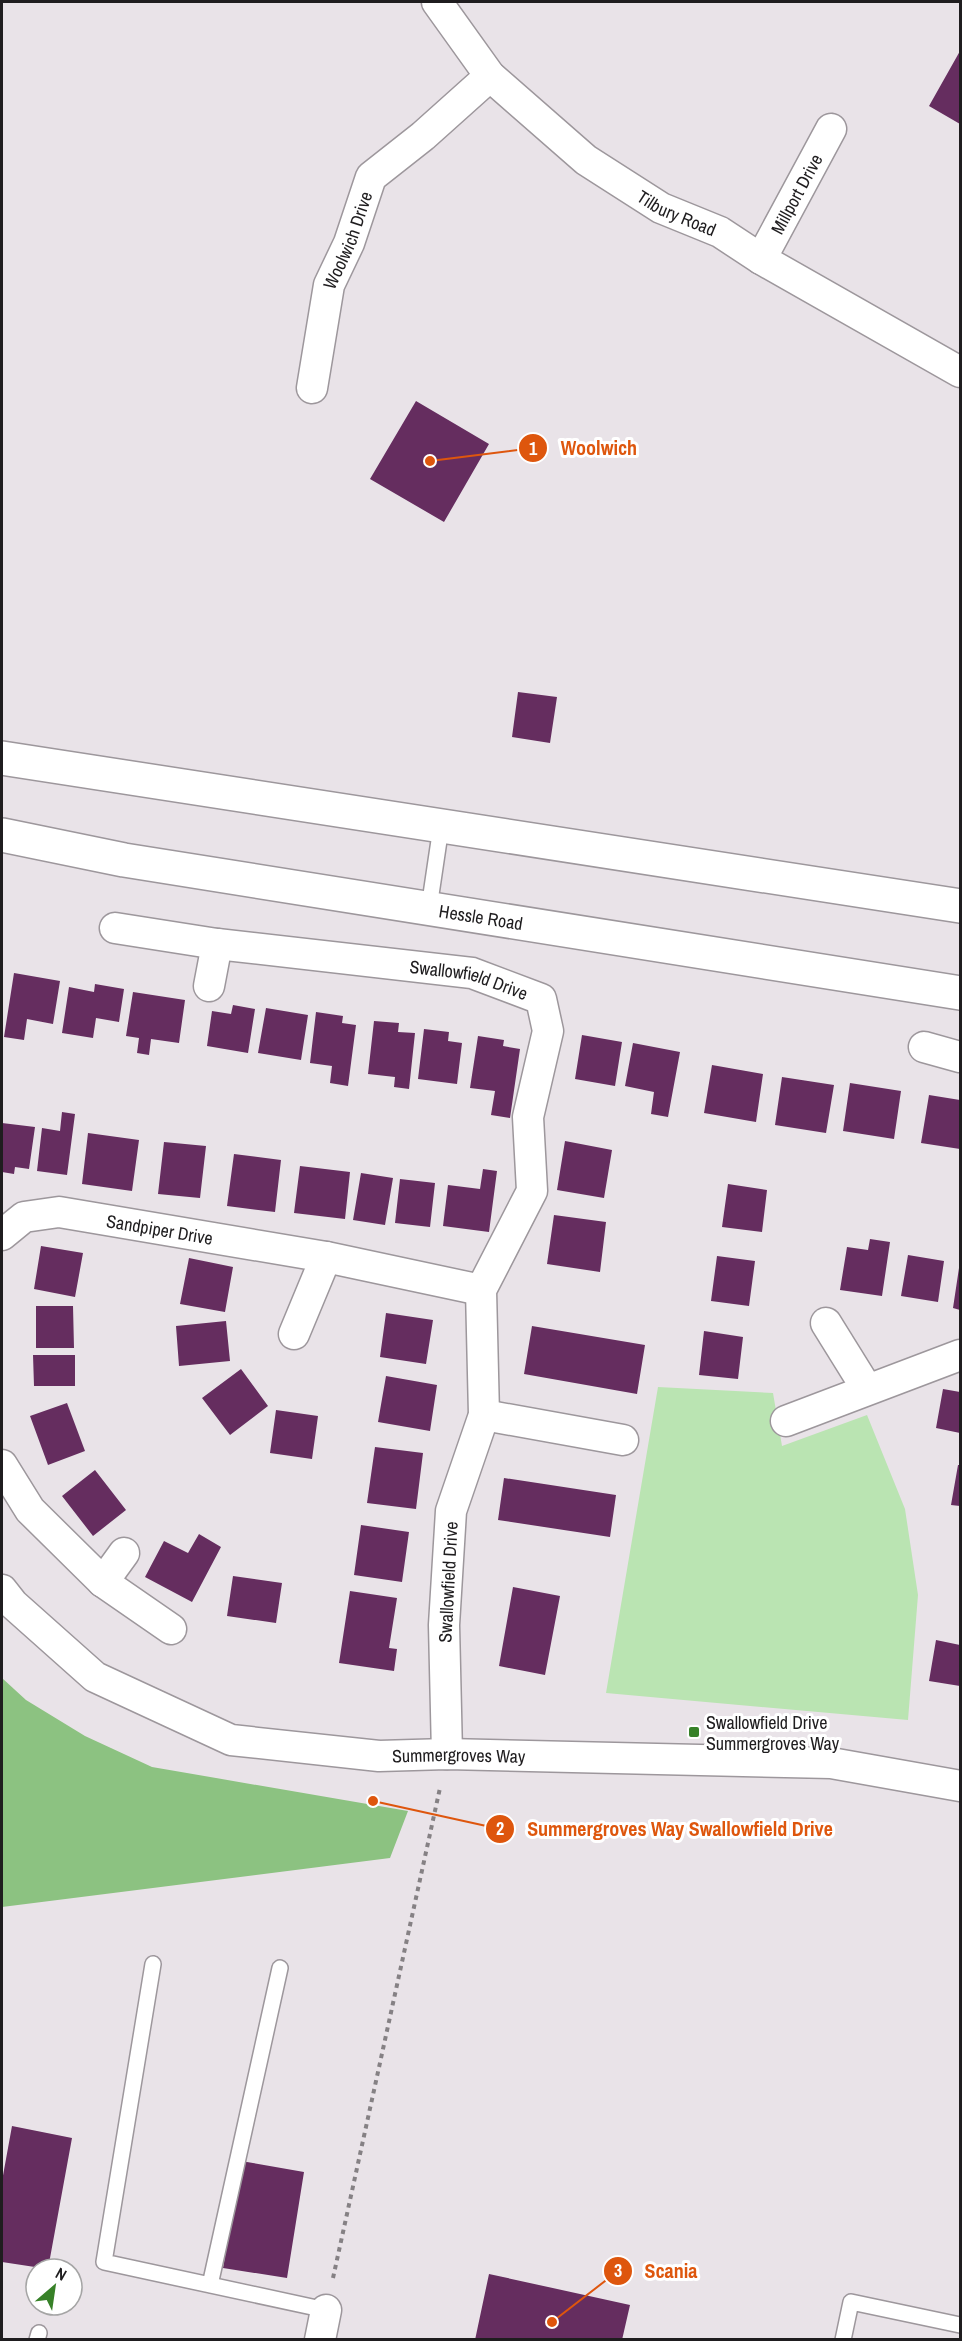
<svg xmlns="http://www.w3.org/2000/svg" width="962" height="2341" viewBox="0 0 962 2341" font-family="'Archivo Narrow',sans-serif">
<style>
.green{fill:#bae4b2}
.forest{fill:#8cc281}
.building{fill:#652d5f}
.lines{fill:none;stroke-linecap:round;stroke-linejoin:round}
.service-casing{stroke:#9d979c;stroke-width:18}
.minor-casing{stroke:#9d979c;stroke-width:33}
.tertiary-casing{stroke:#9d979c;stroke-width:36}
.path{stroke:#858184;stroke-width:4;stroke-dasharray:4.5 4.5;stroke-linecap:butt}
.service{stroke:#fff;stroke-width:15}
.minor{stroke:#fff;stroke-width:30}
.tertiary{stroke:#fff;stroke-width:33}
.poi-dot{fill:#378128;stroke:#fff;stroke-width:2}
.labels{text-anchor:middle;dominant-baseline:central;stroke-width:6;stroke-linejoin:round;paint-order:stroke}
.street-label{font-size:18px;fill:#1f1d1f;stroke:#fff}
.poi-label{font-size:18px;fill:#1f1d1f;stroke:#fff;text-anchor:start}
.leader{fill:none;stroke:#de560d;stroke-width:2}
.callout-dot{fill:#de560d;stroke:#fff;stroke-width:2}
.mark-label{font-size:18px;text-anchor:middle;font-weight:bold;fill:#fff}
.callout-label{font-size:20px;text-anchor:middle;font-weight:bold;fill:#de560d;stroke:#fff;stroke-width:6;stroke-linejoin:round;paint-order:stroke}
</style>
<rect width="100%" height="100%" fill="#e9e3e8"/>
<path class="green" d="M658,1387l115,6 9,53 85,-31 38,94 13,86 -10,125 -302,-27z"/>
<path class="forest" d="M2,1678l24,22 59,36 67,31 256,44 -18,47 -388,49z"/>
<path class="building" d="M960,51v73l-31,-18z
M416,401l73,43 -45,78 -74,-43z
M518,692l39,5 -7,46 -38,-6z
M14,973l46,8 -7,43 -26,-5 -3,21 -20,-3z
M95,984l29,5 -5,33 -23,-4 -3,20 -31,-5 7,-46 25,5z
M133,992l52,8 -6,43 -28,-4 -2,16 -12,-2 2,-15 -13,-2z
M233,1005l22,4 -7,44 -41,-7 5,-35 19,3z
M266,1008l42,7 -7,45 -43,-7z
M316,1012l27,4 -1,7 14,2 -8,61 -18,-3 2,-17 -22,-3z
M374,1021l25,2 -1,9 17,1 -6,56 -15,-2 1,-10 -27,-3z
M424,1029l25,3 -1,9 14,2 -5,41 -39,-5z
M582,1035l40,7 -7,44 -40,-7z
M478,1036l26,4 -1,6 17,3 -10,69 -19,-3 4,-24 -25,-3z
M633,1043l47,9 -12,65 -17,-3 3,-22 -29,-6z
M712,1065l51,9 -7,48 -52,-9z
M782,1077l52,8 -8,48 -51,-8z
M850,1083l51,8 -7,48 -51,-8z
M929,1095l31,5v49l-39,-6z
M62,1112l13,2 -8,61 -30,-4 5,-43 18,3z
M2,1123l33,4 -6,42 -14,-2 -1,7 -12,-2z
M88,1133l51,7 -7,51 -50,-7z
M565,1141l47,9 -8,48 -47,-8z
M164,1142l42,4 -6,52 -42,-4z
M234,1154l47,6 -6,52 -48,-6z
M300,1166l50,6 -5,47 -51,-6z
M483,1169l14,2 -8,61 -46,-6 5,-41 32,4z
M361,1173l32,5 -8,47 -32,-5z
M400,1179l35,4 -5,44 -35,-4z
M728,1184l39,6 -5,42 -40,-5z
M554,1215l52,7 -6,50 -53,-8z
M870,1239l20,3 -8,54 -42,-6 7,-43 21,3z
M41,1246l42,7 -8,44 -41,-8z
M908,1255l36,6 -6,41 -37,-6z
M717,1256l38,5 -6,45 -38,-5z
M189,1258l44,9 -8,45 -45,-8z
M959,1268h1v42l-7,-2z
M36,1306h37l1,42h-38z
M386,1313l47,7 -7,44 -46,-7z
M226,1321l4,40 -51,5 -3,-40z
M532,1326l113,19 -8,49 -113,-20z
M704,1331l39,6 -5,42 -39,-4z
M33,1355h42v31h-41z
M241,1369l27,37 -38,29 -28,-37z
M386,1376l51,9 -7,46 -52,-9z
M943,1389l17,3v41l-24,-5z
M67,1403l18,48 -37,14 -18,-49z
M276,1410l42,6 -6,43 -42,-6z
M375,1447l48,6 -7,56 -49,-6z
M958,1465h2v41l-9,-1z
M95,1470l31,40 -33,26 -31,-40z
M504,1478l112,17 -6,42 -112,-17z
M361,1525l48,7 -7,50 -48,-7z
M199,1534l22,13 -29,55 -47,-25 19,-36 24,12z
M233,1576l49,7 -6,40 -49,-7z
M513,1587l47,9 -15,79 -46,-9z
M350,1591l47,7 -8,50 8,1 -3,22 -55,-8z
M936,1640l24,5v41l-31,-5z
M12,2126l60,12 -24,131 -46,-7v-81z
M241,2161l63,11 -17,106 -64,-10z
M489,2274l141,31 -8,35h-147z"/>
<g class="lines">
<defs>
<path id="service" d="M429,908l12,-81
M153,1964l-49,298 222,48
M210,2285l70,-317
M37,2340l2,-7
M843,2340l8,-38 109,23"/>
<g id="minor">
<path id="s1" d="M437,2l53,74 96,84 75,48 59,24 41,27 199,113"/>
<path id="s2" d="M761,259l70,-130"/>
<path id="s3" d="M312,388l17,-103 20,-42 22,-66 52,-41 67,-60"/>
<path id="s4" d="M115,928l102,16 255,29 69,26 7,32 -20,86 4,74 -51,99 3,125 -33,96 -7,114 3,129"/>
<path d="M209,986l8,-42"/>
<path d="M924,1047l36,10"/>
<path id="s5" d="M2,1235l22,-18 35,-5 267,45 155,33"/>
<path d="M826,1323l41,66"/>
<path d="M294,1334l32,-77"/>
<path d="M484,1415l139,25"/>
<path d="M786,1421l174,-66"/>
<path d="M2,1465l28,45 73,72 68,47"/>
<path d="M103,1582l21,-29"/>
<path id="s6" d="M2,1590l11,14 82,73 136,63 148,16 68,-2 384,9 129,23"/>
<path d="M320,2340l6,-30"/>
</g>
<g id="tertiary">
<path d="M2,758l958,148"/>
<path id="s7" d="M2,835l122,25 836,133"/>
</g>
</defs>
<use href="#service" class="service-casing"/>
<use href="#minor" class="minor-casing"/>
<use href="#tertiary" class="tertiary-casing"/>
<path class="path" d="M333,2278l107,-490"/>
<use href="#service" class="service"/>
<use href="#minor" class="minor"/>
<use href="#tertiary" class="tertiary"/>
</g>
<rect class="poi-dot" x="688" y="1726" width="12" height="12" rx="3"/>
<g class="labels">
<g class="street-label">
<text stroke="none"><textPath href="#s2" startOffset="74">Millport Drive</textPath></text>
<text stroke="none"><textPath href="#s1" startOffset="324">Tilbury Road</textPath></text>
<text stroke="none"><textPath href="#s3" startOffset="153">Woolwich Drive</textPath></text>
<text stroke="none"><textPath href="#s7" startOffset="486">Hessle Road</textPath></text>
<text stroke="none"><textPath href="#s4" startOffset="358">Swallowfield Drive</textPath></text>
<text stroke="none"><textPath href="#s5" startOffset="166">Sandpiper Drive</textPath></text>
<text transform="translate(448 1582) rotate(-87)">Swallowfield Drive</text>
<text stroke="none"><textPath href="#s6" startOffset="506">Summergroves Way</textPath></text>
</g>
<g class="poi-label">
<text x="706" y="1722">Swallowfield Drive<tspan x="706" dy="21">Summergroves Way</tspan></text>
</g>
</g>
<path class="leader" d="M430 461L533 448M373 1801L500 1829M552 2322L618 2271"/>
<g class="callout-dot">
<circle cx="430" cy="461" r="6"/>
<circle cx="373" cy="1801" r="6"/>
<circle cx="552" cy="2322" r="6"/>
<circle cx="533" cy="448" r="15"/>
<circle cx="500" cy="1829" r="15"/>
<circle cx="618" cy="2271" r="15"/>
</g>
<g class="mark-label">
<text x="533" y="455">1</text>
<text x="500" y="1835">2</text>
<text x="618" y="2277">3</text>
</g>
<g class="callout-label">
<text x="599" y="455">Woolwich</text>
<text x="680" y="1836">Summergroves Way Swallowfield Drive</text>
<text x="671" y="2278">Scania</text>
</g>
<rect width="962" height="2341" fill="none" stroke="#1f1d1f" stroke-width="6"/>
<g transform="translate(54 2287) rotate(29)"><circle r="28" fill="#ffffff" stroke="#a5a5a5" stroke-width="1.5"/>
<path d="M0-4.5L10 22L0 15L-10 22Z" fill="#378128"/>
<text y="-9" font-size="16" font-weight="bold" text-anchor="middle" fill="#1f1d1f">N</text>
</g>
</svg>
